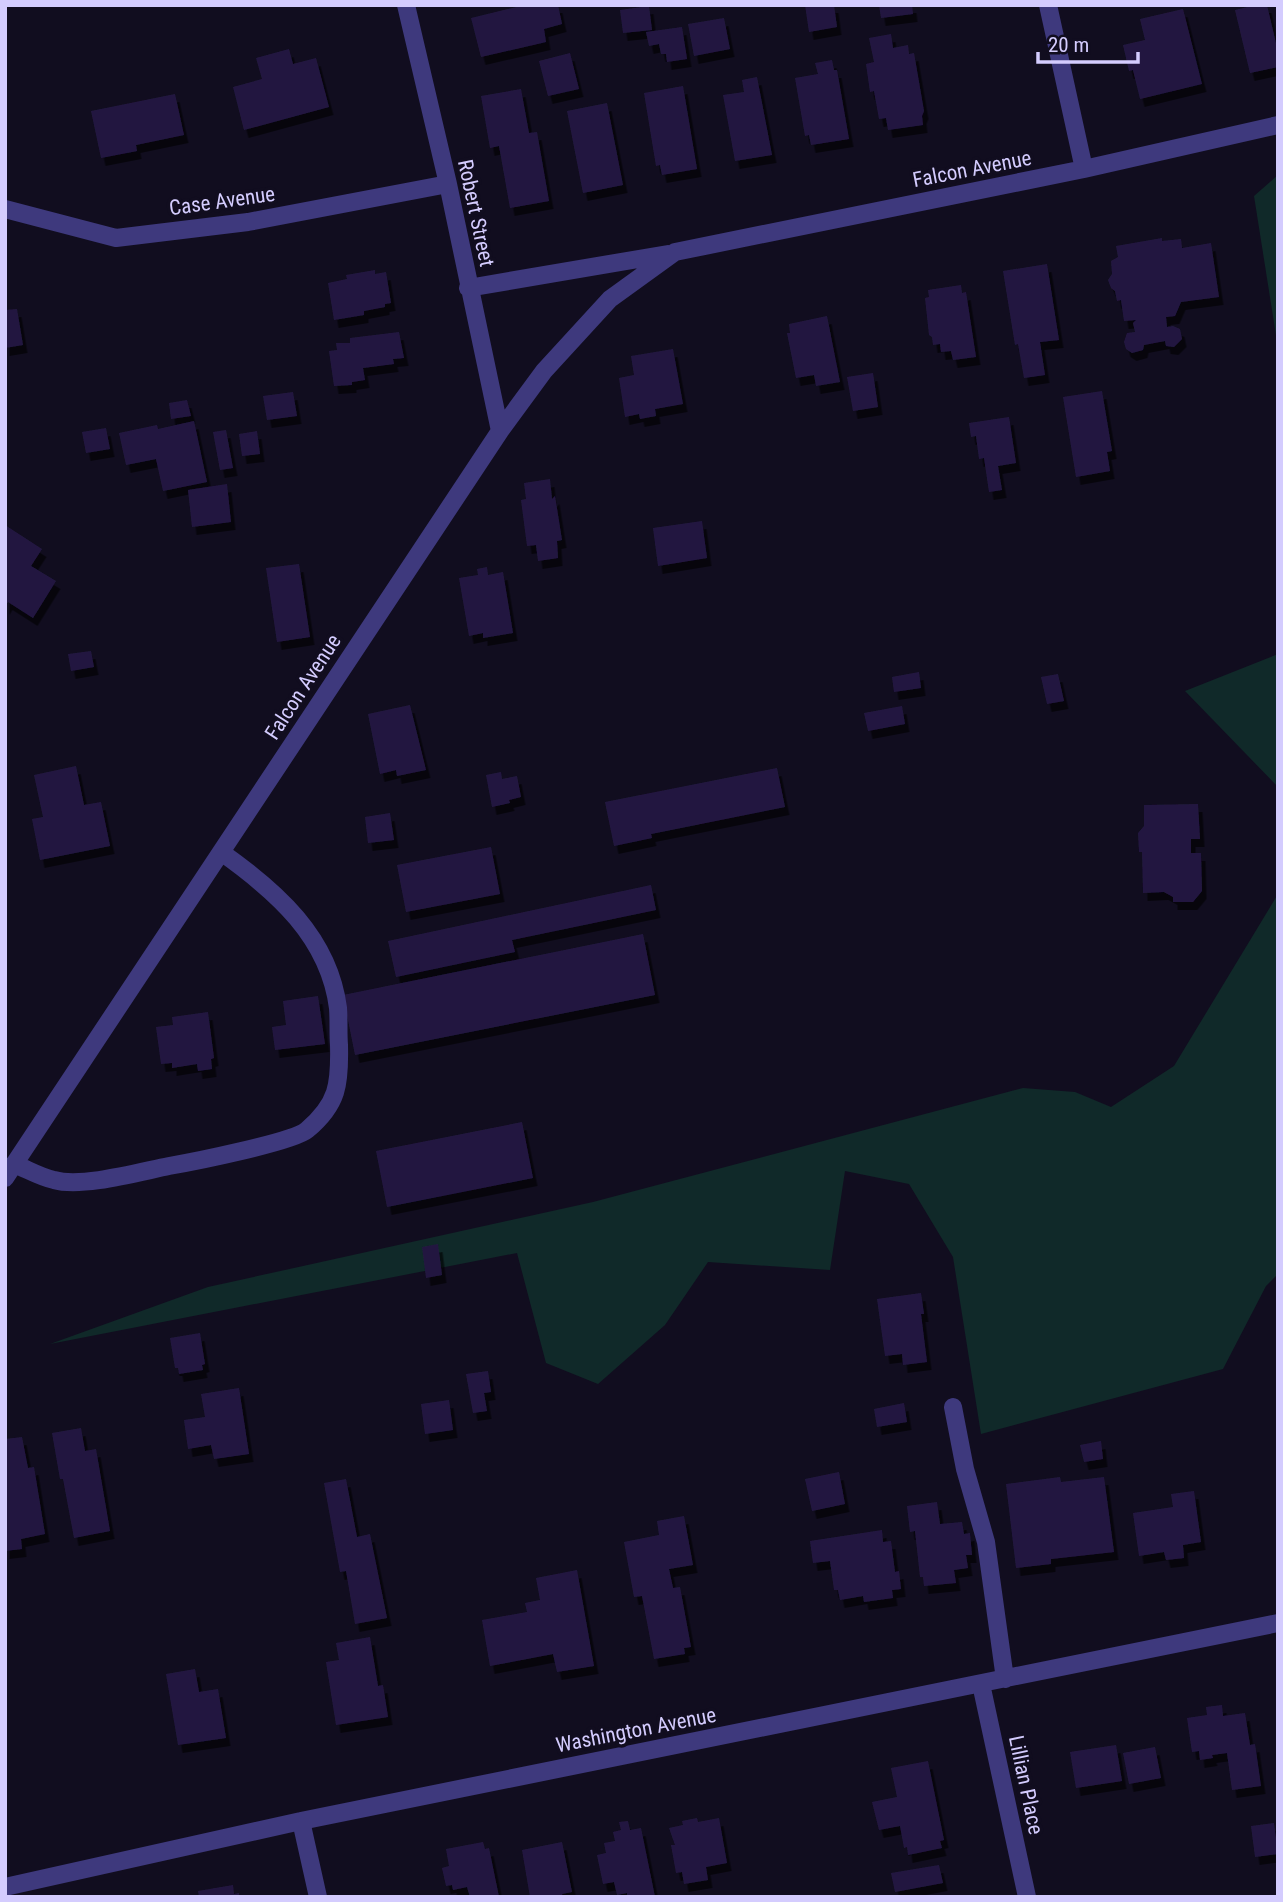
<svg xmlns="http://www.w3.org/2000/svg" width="1283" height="1902" viewBox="0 0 1283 1902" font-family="'Roboto Condensed',sans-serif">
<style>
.green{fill:#102929}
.building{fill:#231940;filter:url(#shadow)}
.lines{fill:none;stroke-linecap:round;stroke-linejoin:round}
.minor{stroke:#3e397d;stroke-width:18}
.labels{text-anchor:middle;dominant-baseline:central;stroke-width:7;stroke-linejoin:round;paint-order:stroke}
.street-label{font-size:21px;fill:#d4ccfe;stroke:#110d1f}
</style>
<defs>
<filter id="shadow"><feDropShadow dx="4.5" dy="8" stdDeviation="0" flood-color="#0009"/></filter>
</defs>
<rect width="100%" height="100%" fill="#110d1f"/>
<path class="green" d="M1278,175v173l-24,-152z
M1278,654v133l-93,-96z
M1278,894v380l-12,12 -43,83 -242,65 -28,-177 -44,-73 -64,-13 -15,99 -122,-8 -43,63 -67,59 -52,-21 -29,-110 -467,91 158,-57 385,-85 430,-114 52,4 36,15 63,-41z"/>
<path class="building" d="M525,5h33l4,19 -18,5 2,13 -65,15 -10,-39z
M805,5h29l3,22 -28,5z
M879,5h33l1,9 -32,4z
M1256,5h11l11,47v15l-28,6 -15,-63z
M649,6l3,24 -29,3 -3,-23z
M1183,9l19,75 -62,15 -7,-29 -4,1 -6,-26 22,-5 -5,-21z
M724,18l6,31 -36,7 -6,-32z
M682,27l5,32 -20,3 -1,-8h-5l-2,-10 -10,2 -3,-14z
M891,34l2,14 15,-3 1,9 5,-1 10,58 -2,5 1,9 -35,5 -2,-12 -7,1 -5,-28 -4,1 -4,-28 8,-2 -5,-24z
M289,49l4,15 23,-6 13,49 -85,23 -11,-43 29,-8 -6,-21z
M570,53l9,36 -31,7 -9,-35z
M832,60l2,10h3l12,69 -38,6 -2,-10 -4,1 -10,-58 23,-4 -3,-11z
M757,77l15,78 -37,6 -12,-66 21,-3 -2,-12z
M683,86l14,83 -35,6 -2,-10 -4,1 -12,-73z
M521,89l8,44 8,-1 12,69 -39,7 -11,-62 -9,2 -9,-52z
M175,94l9,41 -48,10 1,6 -36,7 -10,-47z
M607,103l16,82 -40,8 -16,-82z
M1162,238v3l19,-2 1,9 29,-5 8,54 -38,5 -6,14 -9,1 1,10 6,-1 7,3 2,10 -8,8 -8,-1 -1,-5 -21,4 -1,5 -11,3 -6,-4 -2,-7 3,-9 8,-1 -2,-9 3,-3 -12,1 -3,-21 -4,1 -2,-10 -4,-3 -3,-8 4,-6 -1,-13 7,-4 -2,-11z
M1047,264l12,76 -19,2 5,33 -21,3 -6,-34 -3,1 -12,-74z
M375,270v4l11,-2 5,31 -6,1v3l-21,4v4l-30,5 -6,-37 19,-4 -1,-4z
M961,285l1,8 4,-1 10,65 -23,3 -2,-9 -10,1 -1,-8 -7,1 -1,-8 -3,-2 -4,-37 4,-1 -1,-7z
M17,309l6,36 -18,3v-38z
M827,316l13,66 -24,4 -2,-11 -18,3 -9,-45h3l-1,-9z
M399,332l5,26 -11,1 1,5 -31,4 2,12 -13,2v3l-18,1 -5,-35 8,-1 -1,-7h14v-5z
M673,349l10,55 -28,5 1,7 -16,3 -1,-5 -14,3 -6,-39 15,-3 -3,-19z
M873,373l5,34 -25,4 -6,-34z
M1102,391l10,60 -5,1 3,19 -34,6 -13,-80z
M293,392l4,24 -30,4 -4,-24z
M187,400l4,16 -20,3 -2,-16z
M1009,417l7,46 -18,3 4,24 -13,2 -5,-34 -5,1 -3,-23 -5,1 -2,-14z
M194,421l13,61 -44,9 -7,-32 -30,6 -7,-32 38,-8 1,4z
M106,428l4,21 -24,4 -4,-21z
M226,430l7,38 -13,2 -7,-38z
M257,431l3,23 -18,2 -3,-22z
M550,479l2,20 3,-3 7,44 -5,1 1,17 -20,3 -2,-16 -9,1 -6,-46 5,-1 -2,-16z
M227,484l4,38 -39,5 -4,-37z
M702,521l5,37 -49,8 -5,-38z
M5,525l37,24 -11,17 25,15 -23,37 -25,-16 -3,5z
M299,564l11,73 -33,5 -11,-74z
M487,567l1,8 15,-3 10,61 -30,5v-5l-14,3 -10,-58 19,-3 -1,-6z
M91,651l3,16 -23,4 -3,-17z
M919,672l2,16 -27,4 -2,-15z
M1058,674l6,27 -17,3 -6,-27z
M410,705l16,65 -29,6 -1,-6 -16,4 -12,-60z
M902,706l3,18 -37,7 -4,-18z
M76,766l8,39 17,-3 9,44 -70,14 -8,-41 11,-2 -9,-42z
M777,768l8,39 -134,27 1,4 -38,8 -9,-44z
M501,772l1,7 15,-3 4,21 -12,3 1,3 -18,4 -6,-32z
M1198,804l2,35h-9v14h10l1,38 -9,11h-20v-5l-9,-5 -21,1 -1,-41h-3l-1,-19 6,-7v-21z
M390,813l4,27 -26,3 -3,-26z
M491,847l9,47 -94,18 -9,-47z
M651,885l5,25 -144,30 3,12 -119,25 -8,-36z
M643,934l12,61 -300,60 -12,-60z
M318,996l7,48 -50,6 -3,-23 14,-2 -3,-24z
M208,1012l6,46 -3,1 1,10 -14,2 -1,-7 -25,4v-5l-11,1 -5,-37 17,-2 -1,-8z
M522,1122l11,56 -146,29 -11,-56z
M438,1244l4,31 -16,3 -4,-31z
M921,1293l3,21h-3l6,48 -24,3 -1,-11 -17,2 -8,-57z
M200,1333l5,31 -3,1 1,5 -24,4 -1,-6h-3l-5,-30z
M488,1371l3,21 -7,1 3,18 -14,2 -7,-39z
M239,1388l10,66 -35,5 -3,-14 -23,4 -4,-29 21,-3 -4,-23z
M449,1400l4,30 -28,4 -4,-30z
M904,1403l3,19 -30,5 -3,-18z
M81,1428l4,23 11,-2 14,82 -36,7 -11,-59h-3l-8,-46z
M22,1437l6,31 6,-1 11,67 -24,5 1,10 -17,2v-112z
M1101,1441l2,18 -19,3 -4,-17z
M839,1472l6,32 -33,7 -7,-32z
M1060,1477l1,5 43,-5 10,75 -63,7v5l-35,4 -10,-84z
M346,1479l11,58 13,-3 17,84 -32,6 -9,-53 -6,1 -16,-89z
M1194,1491l7,51 -18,3 1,13 -18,2 -2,-8 -25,4 -6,-43 40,-6 -2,-13z
M937,1502l3,22 22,-2 2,12 6,-1 2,22h-6l2,13 -14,2 2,13 -32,3 -1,-9h-3l-5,-46 -5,1 -3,-26z
M684,1516l9,49 -24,4 4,19 7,-1 11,60 -7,1 1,6 -31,5 -12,-63 -8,1 -10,-55 35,-7 -2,-14z
M882,1530l1,12 8,-1 4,31 4,-1 2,18 -9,1 1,8 -29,4 -1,-6 -23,4 -2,-10h-4l-4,-29 -17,2 -3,-22z
M577,1570l17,96 -37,6 -4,-18 -63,12 -8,-46 45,-8 -2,-9 15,-3 -4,-22z
M370,1637l8,49 5,-1 5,32 -52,8 -10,-63 13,-2 -3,-17z
M195,1669l4,23 19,-3 8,49 -48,7 -12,-71z
M1222,1705l1,11 22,-3 5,32 5,-1 6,42 -29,4 -5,-37 -15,2 1,3 -13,2 -1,-9 -7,1 -5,-34 20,-3 -1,-8z
M1116,1745l6,36 -46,7 -6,-36z
M1155,1747l6,31 -32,6 -6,-31z
M928,1761l16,79 -4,1 2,7 -34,7 -1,-8 -3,1 -4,-22 -21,4 -7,-28 25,-5 -6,-29z
M697,1818l1,4 21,-4 8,45 -21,4 2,13 -24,4 -2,-12 -6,1 -5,-28h4l-6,-17 14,-3 -1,-4z
M628,1821l2,9 11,-2 14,69h-28v-4l-10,2 -3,-13 -11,2 -6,-29 9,-2 -2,-10 11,-2 -2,-9 8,-2 -2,-8z
M1274,1823l4,31 -23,3 -4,-31z
M483,1842l2,7 4,-1 10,49h-29l-3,-10 -14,3 -1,-5 -6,1 -4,-18 7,-2 -3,-17z
M562,1842l10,50 -10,2 1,3h-33l-8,-47z
M939,1865l4,18 -48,9 -4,-19z
M233,1885l1,9 5,-1v4h-40l-1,-6z"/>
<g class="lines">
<path class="minor" d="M406,5l42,179 52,247
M1048,5l36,164
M5,209l111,29 132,-16 200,-38
M468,288l200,-34
M14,1164c13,5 26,13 40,16 28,8 85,-8 115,-14 23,-4 124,-24 138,-36 31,-26 33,-46 32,-85 -1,-12 0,-24 -1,-37 -9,-71 -62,-117 -117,-156
M5,1178l495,-747 44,-60 66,-72 65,-47 409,-83 194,-44
M953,1407l12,62 21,73 19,137
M981,1684l46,213
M301,1821l17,76
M5,1887l296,-66 977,-198"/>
</g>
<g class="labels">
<g class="street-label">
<text transform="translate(972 169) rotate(-11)">Falcon Avenue</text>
<text transform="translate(222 201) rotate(-8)">Case Avenue</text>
<text transform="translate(476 213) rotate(78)">Robert Street</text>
<text transform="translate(303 687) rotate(-57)">Falcon Avenue</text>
<text transform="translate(636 1730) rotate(-11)">Washington Avenue</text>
<text transform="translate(1026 1785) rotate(78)">Lillian Place</text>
</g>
</g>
<rect width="1283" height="1902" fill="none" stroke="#d4ccfe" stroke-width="14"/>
<path d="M1038 52v10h100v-10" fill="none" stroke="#d4ccfe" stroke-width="3.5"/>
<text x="1048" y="52" font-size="21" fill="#d4ccfe" stroke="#110d1f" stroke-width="5" paint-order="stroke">20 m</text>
</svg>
